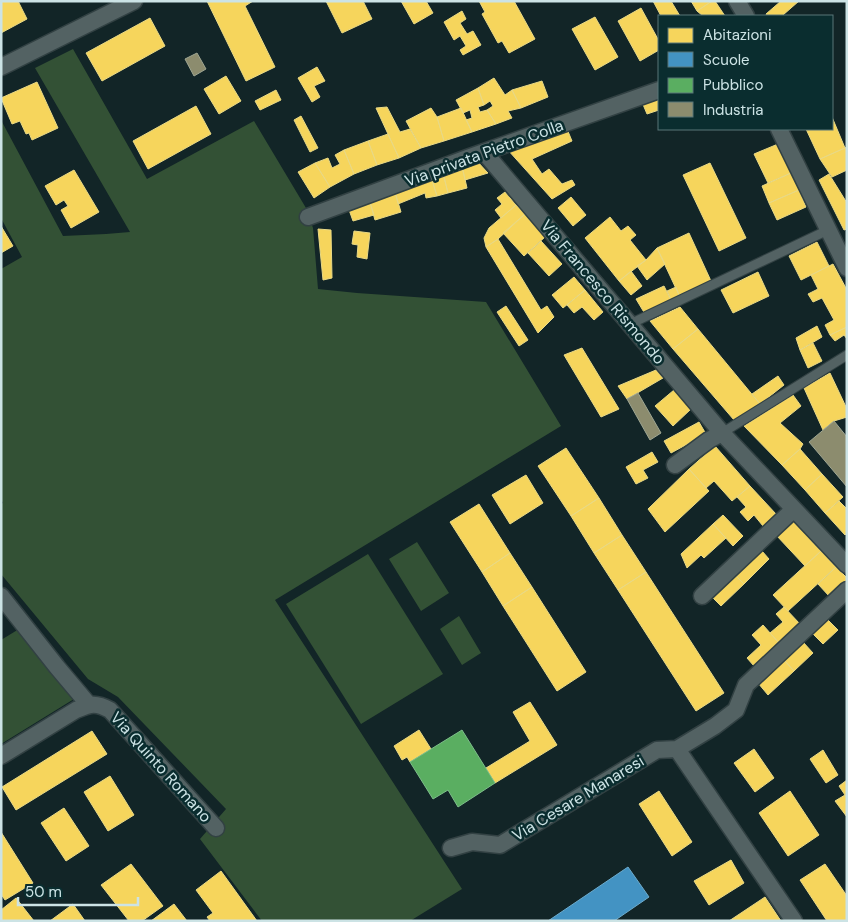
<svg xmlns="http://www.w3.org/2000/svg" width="848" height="922" viewBox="0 0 848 922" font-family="'DM Sans',sans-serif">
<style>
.green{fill:#335135}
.homes{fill:#f6d55c;stroke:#e9d985}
.schools{fill:#4393c3;stroke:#6cabcd}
.public{fill:#5aae61;stroke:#7cbe89}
.industry{fill:#8c8c6e;stroke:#9fa692}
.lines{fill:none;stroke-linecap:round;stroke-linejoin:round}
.lane-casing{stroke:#324143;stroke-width:11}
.street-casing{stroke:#324143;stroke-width:19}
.lane{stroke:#536263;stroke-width:9}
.street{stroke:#536263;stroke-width:16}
.labels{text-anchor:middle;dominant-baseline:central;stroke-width:5;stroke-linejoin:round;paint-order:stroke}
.street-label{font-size:16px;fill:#cce3e5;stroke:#0a2d2f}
</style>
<rect width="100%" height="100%" fill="#122527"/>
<path class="green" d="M73,49l74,130 107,-58 52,87 7,20 5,61 39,4 129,9 75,124 -286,174 187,289 -52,32h-148l-62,-82 26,-30 -108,-112 -30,-18 -87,-105v-70l2,-1 -2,-4v-230l21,-12 -21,-39v-98l62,116 43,-2 24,-2 -95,-164z
M417,542l32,51 -28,18 -32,-52z
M368,554l75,120 -82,50 -75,-120z
M459,616l22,37 -19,12 -22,-36z
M19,629l55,70 -73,45v-104z"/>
<path class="homes" d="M1,1h17l9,18 -26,14z
M207,1h46l-8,5 30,61 -29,14z
M326,1h37l9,18 -30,14z
M401,1h25l7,12 -19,11z
M479,1h35l21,38 -26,14 -7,-12 -4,2 -16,-29 3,-2z
M653,1h18l9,15h-19z
M691,1h21l-15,10z
M712,1h3l10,15h-22l-6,-5z
M781,1h18l-16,14v1h-16l-1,-2z
M641,8l18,33v9l-19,11 -22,-40z
M462,11l4,8 -6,4 7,11 6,-3 8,14 -18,10 -3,-5 6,-4 -6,-10 -6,4 -10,-18z
M595,17l23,40 -23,13 -23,-41z
M150,18l15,28 -63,35 -16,-28z
M317,67l8,14 -11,5 6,11 -8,5 -14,-24z
M226,76l15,25 -22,13 -15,-25z
M494,78l11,17 7,-5 9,18 -13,3 4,7 -16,6 -9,-14 6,-4 -3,-5 -6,4 -6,-17z
M542,81l6,16 -27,11 -9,-18z
M37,82l21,46 -26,12 -3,-7 -3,1 -6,-13 -8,3 -11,-26z
M478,88l6,17 -6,2 2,5 7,-2 9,14 -24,8 -6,-12 6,-2 -2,-8 -7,3 -7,-13z
M276,90l5,10 -21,10 -5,-9z
M659,96v14l-12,4 -5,-12z
M196,106l15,28 -63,35 -15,-28z
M387,107l13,25 10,-3 11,19 -22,10 -23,-50z
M431,108l6,9 7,24 -23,7 -15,-27z
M461,108l11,24 -28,9 -7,-24z
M301,116l17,32 -8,4 -16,-32z
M832,117l13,31 -25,11 -14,-30h26z
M567,129l5,12 -40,18 10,15 7,-5 13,15 10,-4 3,5 -23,14 -45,-50z
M388,134l11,24 -22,7 -9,-24z
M368,141l9,24 -23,9 -10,-24z
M778,144l13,29 -23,10 -14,-29z
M847,147v23l-15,7 -12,-18z
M344,150l10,24 -24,13 -15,-24 13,-5 4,10 8,-4 -5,-9z
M476,160l12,13 -23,7 -3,-14z
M315,163l15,24 -16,11 -16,-26z
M710,163l36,75 -27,13 -36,-76z
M462,166l5,22 -19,5 -5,-20z
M74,170l25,42 -28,16 -10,-18 7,-4 -4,-6 -8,5 -11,-19z
M443,173l5,20 -11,3 -6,-19z
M791,173l8,17 -30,13 -7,-17z
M829,174l18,29v26l-3,1 -25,-50z
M431,177l6,19 -11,2 -1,-5 -27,11 -3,-12z
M799,190l7,17 -29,13 -8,-17z
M395,192l6,20 -26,8 -6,-21z
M505,192l11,13 -15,13 -6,-8 7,-6 -5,-6z
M571,197l15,18 -13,11 -15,-18z
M369,199l5,16 -21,6 -5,-14z
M516,205l9,9 -27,25 -12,8 -2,-9 5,-10z
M525,214l20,23 -21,19 -21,-23z
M610,217l11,14 7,-5 8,9 -6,5 16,20 -27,21 -34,-43z
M1,226l12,20 -12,7z
M318,229l13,1 1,48 -9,2z
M354,231l16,2 -3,26 -10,-2 1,-12 -6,-1z
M689,233l22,48 -32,14 -22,-47z
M498,239l43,71 6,-4 7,11 -16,16 -52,-86z
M541,241l21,23 -13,12 -21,-23z
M817,242l12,24 -28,14 -12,-24z
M657,248l8,16 -18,16 -10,-14 9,-6z
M833,264l14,26v37l-17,8 -5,-10 9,-5 -12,-22 -9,4 -5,-8 10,-5 -7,-14z
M631,271l11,15 -11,9 -12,-14z
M758,272l11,24 -36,17 -12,-23z
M574,277l11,13 -22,18 -11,-13z
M664,286l7,14 -26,14 -9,-15z
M676,287l3,8 -8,5 -4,-9z
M585,290l18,22 -9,8 -12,-13 -8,6 -7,-8z
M506,306l22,34 -9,6 -22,-34z
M680,307l18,22 -25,20 -23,-28z
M817,326l5,11 -22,13 -4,-12z
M847,327v12l-3,-4 -9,6 -5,-6z
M698,329l62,75 -26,16 -61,-71z
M813,343l9,18 -14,7 -8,-18z
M582,348l37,61 -18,8 -37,-62z
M656,370l7,8 -36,21 -9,-13z
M830,373l17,36v8l-13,4 -11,9 -19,-42z
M778,376l6,9 -24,19 -8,-10z
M674,390l17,19 -18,17 -18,-20z
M793,395l8,11 -21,17 23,21 -3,5 -18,16 -38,-39z
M699,422l7,12 -35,19 -7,-12z
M715,446l35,40 -18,15 -18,-20 -8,7 -17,-19z
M566,448l33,50 -28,18 -33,-50z
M800,449l22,25 -17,16 -23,-25z
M652,452l6,10 -15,8 5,8 -12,6 -10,-17z
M689,469l20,22 -44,41 -17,-23z
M822,474l21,23 -18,16 -20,-23z
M526,475l17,28 -33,21 -18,-29z
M750,486l26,28 -13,12 -9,-11 -6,6 -8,-9 6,-5 -9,-10z
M599,498l23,37 -28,18 -23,-37z
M839,501l8,8v24l-2,2 -20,-22z
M479,504l31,49 -28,19 -32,-50z
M723,515l20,21 -10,10 -20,-22z
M792,520l29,31 -16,15 -29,-31z
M713,524l13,14 -22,20 -3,-3 -14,13 -6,-14z
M622,535l24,37 -28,18 -24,-37z
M762,551l7,8 -25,25 -8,-8z
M821,551l15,16 -48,44 -15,-16z
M510,553l22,34 -29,19 -21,-34z
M836,567l11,11v2l-18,16 -11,-12z
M646,572l78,121 -28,18 -78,-121z
M736,576l8,8 -23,22 -8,-8z
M532,587l54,85 -29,19 -54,-85z
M784,607l16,17 -21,19 -9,-10 13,-11 -7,-8z
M828,620l10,10 -15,14 -11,-11z
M763,625l16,18 -25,23 -7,-8 14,-13 -9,-10z
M803,642l10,11 -19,18 -10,-11z
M784,660l10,11 -26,24 -10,-12z
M530,702l27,43 -62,38 -9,-15 44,-27 -17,-29z
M419,730l12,19 -21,13 -3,-5 -5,3 -8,-14z
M92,731l15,23 -91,56 -14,-23z
M754,749l20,29 -19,14 -21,-29z
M823,750l15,25 -12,8 -16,-24z
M110,776l24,39 -26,16 -24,-39z
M847,780v18l-8,-12z
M659,791l33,51 -20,14 -33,-52z
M790,791l29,44 -31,21 -29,-43z
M845,795l2,3v19l-12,-16z
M64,808l25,38 -23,15 -25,-38z
M1,832l32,51 -28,17 -4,-6z
M731,860l13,23 -35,22 -15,-24z
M131,864l32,42 -21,15h-13l-28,-36z
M825,864l22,32v25h-20l-27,-41z
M221,871l36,50h-47l-3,-4 6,-4 -17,-23z
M765,897l16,24h-52z
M16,898l18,23h-33v-11z
M73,904l12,17h-35z
M174,904l13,17h-36z"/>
<path class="schools" d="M628,867l21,30 -35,24h-66z"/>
<path class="public" d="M462,730l33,53 -37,24 -10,-17 -15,9 -23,-37z"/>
<path class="industry" d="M197,53l9,16 -12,7 -9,-17z
M638,393l23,40 -11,7 -23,-41z
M834,421l13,16v50l-38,-45z"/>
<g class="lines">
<defs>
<path id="lane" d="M630,324l198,-94
M722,433l125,-78"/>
<path id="street" d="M737,1l9,15
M1,67l133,-66
M779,129l68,139
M484,152l238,281 125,132
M308,217l162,-60 189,-67
M675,465l34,-25 13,-7
M1,596l56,71 32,38
M702,596l92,-87
M677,749l117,172
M1,756l75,-46c15,-6 19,-8 34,0l106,118
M451,848l21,-6 28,3 157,-95 20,-1 38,-23 21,-16 10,-25 101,-95"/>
</defs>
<use href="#lane" class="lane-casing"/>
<use href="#street" class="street-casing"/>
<use href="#lane" class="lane"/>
<use href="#street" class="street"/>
</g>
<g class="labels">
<g class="street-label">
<text transform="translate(484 153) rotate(-20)">Via privata Pietro Colla</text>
<text transform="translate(603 292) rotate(50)">Via Francesco Rismondo</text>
<text transform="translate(161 767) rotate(48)">Via Quinto Romano</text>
<text transform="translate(578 798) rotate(-31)">Via Cesare Manaresi</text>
</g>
</g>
<rect width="848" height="922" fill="none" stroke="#cce3e5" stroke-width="5"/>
<rect x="658" y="15" width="175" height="115" fill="#0a2d2f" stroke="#587678"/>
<rect x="668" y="28" width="25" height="15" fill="#f6d55c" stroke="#587678"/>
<text x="703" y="40" font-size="15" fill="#cce3e5">Abitazioni</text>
<rect x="668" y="52" width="25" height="15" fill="#4393c3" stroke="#587678"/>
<text x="703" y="65" font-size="15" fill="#cce3e5">Scuole</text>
<rect x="668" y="78" width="25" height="15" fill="#5aae61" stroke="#587678"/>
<text x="703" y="90" font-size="15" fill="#cce3e5">Pubblico</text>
<rect x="668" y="102" width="25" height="15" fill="#8c8c6e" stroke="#587678"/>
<text x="703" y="115" font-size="15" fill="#cce3e5">Industria</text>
<path d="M18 897v8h120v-8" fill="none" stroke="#cce3e5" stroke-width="2.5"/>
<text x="25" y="897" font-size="15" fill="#cce3e5" stroke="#0a2d2f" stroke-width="4" paint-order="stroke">50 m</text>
</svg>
